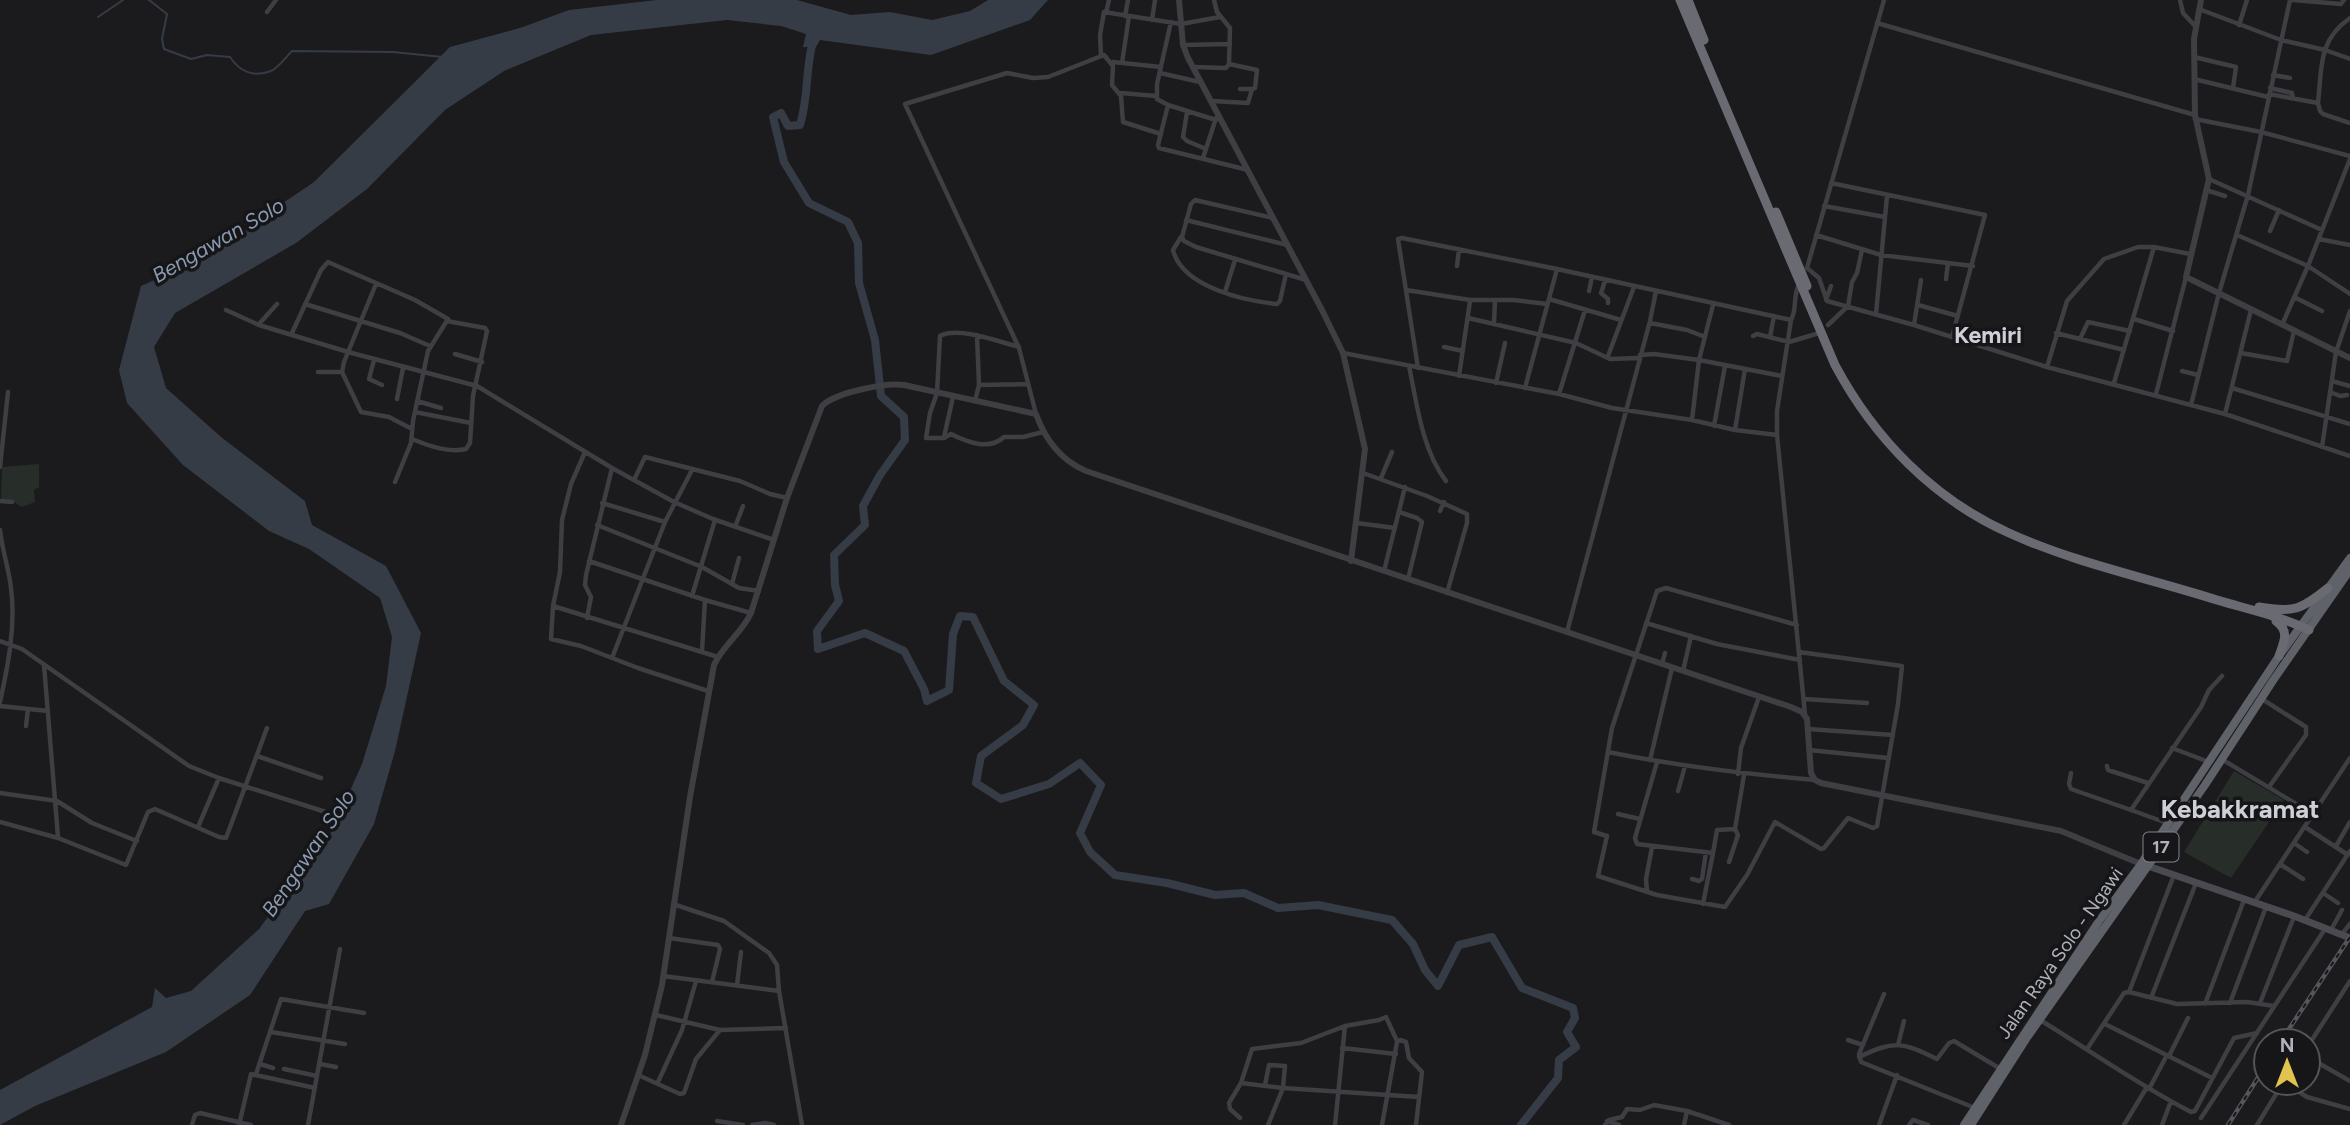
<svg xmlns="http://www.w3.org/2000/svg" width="2350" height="1125" viewBox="0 0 2350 1125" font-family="Figtree,sans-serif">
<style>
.green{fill:#272e29}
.water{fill:#363c45}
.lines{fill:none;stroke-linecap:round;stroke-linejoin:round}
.stream{stroke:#363c45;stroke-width:2}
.river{stroke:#363c45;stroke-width:8}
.minor{stroke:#3e3e43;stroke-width:4.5}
.tertiary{stroke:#3e3e43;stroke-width:6}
.secondary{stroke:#4a4b51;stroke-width:7}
.trunk{stroke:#606269;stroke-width:8}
.motorway{stroke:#696a72;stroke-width:9}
.rail-casing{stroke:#55565c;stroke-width:4.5}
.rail{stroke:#161618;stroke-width:2;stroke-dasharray:5;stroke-linecap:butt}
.labels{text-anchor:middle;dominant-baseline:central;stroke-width:7;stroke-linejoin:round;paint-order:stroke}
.shield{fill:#161618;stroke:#81828a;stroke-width:2}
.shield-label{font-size:18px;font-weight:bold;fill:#afb1bb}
.street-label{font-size:19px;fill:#afb1bb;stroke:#161618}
.water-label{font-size:21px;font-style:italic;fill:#8a9ab1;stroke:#161618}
.quarter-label{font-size:23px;font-weight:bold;fill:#cfd0d7;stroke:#161618}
.district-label{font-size:26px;font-weight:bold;fill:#cfd0d7;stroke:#161618}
</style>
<rect width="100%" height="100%" fill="#1b1b1d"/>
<path class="green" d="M39,464v23l-5,3 1,12 -13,5 -10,-6 -11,-1 1,-33z
M2234,771l50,29 -53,78 -47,-26z"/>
<path class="water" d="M657,0h140l54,15 39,-3 42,8 38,-9 18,-11h60l-18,20 -99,35 -111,-15 -4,7h-13l3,-13 -25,-8 -54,-6 -136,15 -87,36 -59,39 -78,79 -71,54 -121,70 -21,34 12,41 55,49 84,64 7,24 74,41 35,67 -26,118 -21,73 -45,80 -24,7 -55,84 -84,57 -131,54 -35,19v-35l152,-83 3,-19 11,10 25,-7 68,-62 73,-98 30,-67 24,-78 6,-49 -12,-39 -71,-49 -40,-18 -86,-66 -56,-62 -8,-33 22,-84 58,-26 115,-78 136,-135 70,-19 49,-18z"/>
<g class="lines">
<path class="stream" d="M149,0l18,14 -5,25 2,10 27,10 16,-4 23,2c9,14 23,21 41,14 7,-3 15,-14 21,-20l101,1 50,5
M98,17l25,-17"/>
<path class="river" d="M814,38c-9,28 -5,58 -14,87l-12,1 -7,-13 -8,4 11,45 25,41 39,19 10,21 1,40 16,57 6,56 23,21 1,23 -25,35 -17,31 2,19 -31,30 1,30 4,16 -22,30 1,18 47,-16 39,18 20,38 3,12 22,-11 4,-56 7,-18 13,1 31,64 30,24 -11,20 -42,31 -5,27 25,16 48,-15 31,-21 21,22 -21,48 10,19 25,23 52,8 48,12 29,-2 34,15 40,-3 74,15 21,24 12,26 13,16 21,-41 33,-8 30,51 51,20 2,10 -8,14 9,15 -17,13 -1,18 -37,47"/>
<path class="minor" d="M2180,0l3,13 12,13
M2293,0l48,4 3,-4
M2199,9l82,31 44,10 25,9
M267,12l9,-12
M1106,13l3,-13
M1125,16l3,-16
M2350,18c-32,22 -28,49 -32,85l2,8 3,3 27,9
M1152,20l3,-20
M1171,22l-14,62v15l11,6 48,15
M1877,23l318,92
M2239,25l8,-25
M1183,45l47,-1
M1101,56l-1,-21 4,-23 77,12 39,-7
M2194,57l42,10 -3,21
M1113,62l48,5
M1122,63l7,-47
M1194,67l32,1 3,-4
M1160,73l40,9
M2273,75l17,3
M2194,79l74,18
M2270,88l22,5 1,5
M1240,89h12
M1121,93l35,3
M2269,94l49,9
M1212,101l36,2 4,-14 3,-1 2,-18 -28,-6 1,-36 -13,-16 -3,-12
M1168,105l-10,40 1,3 89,22
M1187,112l-4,25 4,4 19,8
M2195,119l66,13 89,24
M1203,158l13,-40
M2209,179l113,51
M1831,183l154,32 -33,122
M2206,190l19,6
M1824,206l61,11
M1273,218l-78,-18 -4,4 -9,33 2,4 12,6 110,33
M1186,220l101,25
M2270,231l9,-21
M1816,235l65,20 92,11
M2237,235l71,31 42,28
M1181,237l-8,13c9,37 72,51 104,54l3,-3 6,-27
M2319,239l31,6
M1457,266l2,-17
M1807,268l12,10 8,23 87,24 133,42 178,47 125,42
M1807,268l77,-268
M1946,279l2,-16
M1605,281l-4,12 7,6v4
M376,284l-32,78 -2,10 19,40 28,5 23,12
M1798,287c-5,11 -1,23 -7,33l-14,91v24l28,279
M1406,290l64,10h44l33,4
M1589,291l3,-14
M1225,292l10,-32
M2294,297l28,14
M1549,299l72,21
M1826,300l5,-14
M305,304l95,29 30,13
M1918,305l40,11
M226,310l33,15 89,27 129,34 135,82 62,34 39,17 61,21
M1876,314l11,-118
M1468,318l108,25 34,16 28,-1
M2134,319l39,12
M1494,323l1,-22
M1650,323l37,7 18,7
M259,324l18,-20
M1828,325l20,-19 4,-24 5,-9 5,-23
M1914,325l7,-45
M2282,325l26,-59 42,-107
M292,333l29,-63 7,-8 87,38 33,19 -20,32 -15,70 -2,22 -16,39
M2056,333l68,17
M1753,336l4,-2 32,8 27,-8
M1770,337l4,-21
M2080,339l8,-17 42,9
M1019,347c-19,-5 -61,-21 -79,-11l-3,57 -7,20 -4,25h18l7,-4c16,8 38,17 53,3h19l20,-5
M1444,347l19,4
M1343,353l216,41 53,14 80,12 43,10 42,5
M2241,353l46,8 7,-30
M455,354l27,8
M1640,355l14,-1 45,6 83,16
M1608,356l26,-69
M374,360l-5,19 13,6
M1409,366c8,38 13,84 37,115
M2047,367l20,-66 37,-42 34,-12h16l36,7
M1418,368l-20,-129 4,-1 155,31 234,51
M2182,371l16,4
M318,372h23
M1459,376l11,-75
M2332,381l18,5
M1496,383l9,-40
M2114,383l40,-136
M979,385l48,-1
M1525,388l32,-119
M2232,388l118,36
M2330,392l10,4 7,-1
M1559,394l26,-84
M2156,394l30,-117
M397,399l6,-31
M417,401l24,7
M975,401l4,-16 -2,-50
M2191,405l28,-112 29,-98 42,-195
M415,412l56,11
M1036,414l-17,-66 -114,-244 102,-31 26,5 15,-1 56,-22 9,11 -1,19 9,11 2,26 38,12
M2225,414l26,-104
M1692,420l7,-60 14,-55
M1714,426l11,-60
M1735,430l10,-61
M944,437l9,-40
M412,439c17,7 36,14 54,10l4,-6 3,-47 14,-65 -2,-3 -38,-7
M2322,447l14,-95 14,-41
M585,452l-14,32 -9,36 -2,52 -7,34 -2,33 30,7 57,22 70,23
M0,467l8,-75
M1363,473l64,23 40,18v9l-20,70
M1381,478l11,-26
M634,480l11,-23 95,24 30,13 17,4
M0,501l12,1
M602,503l63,19
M1440,511l4,-9
M1399,512l18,6 5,4 -14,57
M1357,523l38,5
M597,525l105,42 37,21 20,3
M735,527l8,-21
M0,530c2,20 9,39 11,58 5,37 -3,78 -11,114
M589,561l116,39 46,13
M1384,571l21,-84
M732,584l7,-26
M692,596l23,-76
M553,606l165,51
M587,618l4,-21 -6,-12 1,-10 26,-107
M1646,623l71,21 83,16
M1797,625l-131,-37 -9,3 -45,137 -18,104 13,4 -9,40 59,19 68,12 22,-32 28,-53 46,27 3,-1 24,-30 25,10 4,-2 21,-122 4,-38 -103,-14
M1567,632l83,-311 6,-30
M0,641l22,8 167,117 30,12 113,36
M702,651l3,-51
M612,658l53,-136 27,-52
M1662,664l3,-11
M44,665l14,172
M1683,671l8,-35
M1804,699l63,4
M2262,699l44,28v8l-37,52
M0,706l48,5
M26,726l2,-17
M1808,729l85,6
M2172,748l37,14
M1809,750l79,8
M1608,752c69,14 137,22 207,28
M257,756l64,22
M1650,760l22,-92
M2223,760l90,54
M1657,762l-22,76 2,6 76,9 4,-23 18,-1 9,-54
M2107,766l1,4 40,13
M2071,773l-2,11 2,5 60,21
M1738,774l3,-26 18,-51
M1678,791l7,-25
M0,793l57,8 35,22 45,18
M1618,814l22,5
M0,822l58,16 68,27 22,-53 7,-3 64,28 7,1 41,-110
M2167,823l-36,-13 70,-103 8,-17 13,-14
M198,827l21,-49
M2305,827l43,28
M2294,843l13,9
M2336,846l14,-24
M1729,862l9,-27 -3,-6
M2280,864l23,15
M1692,879l7,2 3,-2 4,-27
M1647,892l-1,-13 6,-32
M2323,893l15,10
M2254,903l96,-145
M673,904l51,17 45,32 8,12 2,26
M1703,904l10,-51
M2305,920l45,-69
M2331,930l11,-20
M2342,934l8,-10
M669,938l49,7 2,4 -8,33
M663,976l116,15 23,134
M737,985l4,-33
M2129,992l48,12 70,-2 27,4
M1884,994l-25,60 2,8 114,46
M2151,998l45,-115
M2230,1003l36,-96
M2260,1003l34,-86
M2205,1004l39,-104
M656,1015l64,15 66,-2
M2040,1020c51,31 98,65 151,92l4,-1 39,-73 23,-5
M2105,1024l107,54
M271,1032l74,12
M1848,1040l15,5
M1898,1045l6,-24
M2308,1046l42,-65
M1342,1048l54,6
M2087,1049l37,-56 5,-1 45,-117
M2169,1056l19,-38
M1859,1057c36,-17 43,-15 78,2l12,-16 5,-2 45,27
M2308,1057l42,24
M260,1064l13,4
M320,1064l16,3
M284,1069l33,7
M256,1074l25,-75 83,14
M638,1075l42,19 4,-1 12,-34 24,-29
M658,1082l24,-52 14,-49
M1241,1083l42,5 136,9
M2285,1083l22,14 43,12
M1265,1085l4,-20 16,1 -2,22 -15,37
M2149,1089l18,-34
M1240,1118l-10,-9 -1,-6 12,-20 11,-34 49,-6 44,-17
M2201,1118l124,-189
M717,1121l26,4
M1607,1121l12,4
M192,1125l3,-10 5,-2 51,12
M239,1125l12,-51 64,14
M308,1125l32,-176
M752,1125l13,-2 9,2
M1335,1125l10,-99 34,-6 7,-3 11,24
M1382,1125l15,-83 3,-2 6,2 3,16 13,14 -6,53
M1605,1125l4,-5 13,-3 5,-8 13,1 14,-5 33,6 42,14
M1684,1125l3,-14
M1879,1125l18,-50
M1909,1125l4,-5 15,5
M2124,1125l23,-38
M2162,1125l9,-24
M2257,1125l26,-42"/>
<path class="tertiary" d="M1179,0l4,45 5,13 134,252 21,43 22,96 -14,112
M2201,0l-7,39 1,76 14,64 -23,98 164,81
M621,1125l24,-70 17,-70 28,-188 24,-132c9,-20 28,-32 37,-52l36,-115 35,-92c12,-13 64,-24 82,-21l132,29c9,25 24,46 50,57l705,236 11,5 5,7 4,54 4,7 6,3 240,48 80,33"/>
<path class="secondary" d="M2145,865l149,51 56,22"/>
<path class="trunk" d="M1964,1125l135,-204 42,-57 138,-208 71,-98
M1971,1125l55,-86 179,-254 69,-106 76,-109"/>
<path class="motorway" d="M1680,0l155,365c39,73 98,134 174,168 66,30 139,45 208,67 30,9 63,16 92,30
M1688,0l16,40
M1776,212l31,74
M2259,607c34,6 42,3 69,-19
M2276,621c14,10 8,21 3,35"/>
<defs>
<path id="rail" d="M2281,1041l69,-104
M2228,1125l38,-60"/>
</defs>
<use href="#rail" class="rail-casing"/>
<use href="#rail" class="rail"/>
</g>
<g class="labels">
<rect class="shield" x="2143.5" y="832.5" width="35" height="29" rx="5"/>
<g class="shield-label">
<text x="2161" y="847">17</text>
</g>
<g class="street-label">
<text transform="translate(2060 953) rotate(-55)">Jalan Raya Solo - Ngawi</text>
</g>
<g class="water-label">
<text transform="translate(218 240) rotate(-30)">Bengawan Solo</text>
<text transform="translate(308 853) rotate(-56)">Bengawan Solo</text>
</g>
<g class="quarter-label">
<text x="1988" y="335">Kemiri</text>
</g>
<g class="district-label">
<text x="2240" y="809">Kebakkramat</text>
</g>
</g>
<g transform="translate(2287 1062)"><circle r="33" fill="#161618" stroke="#535459" stroke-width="2"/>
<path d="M0-5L12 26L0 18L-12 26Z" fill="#e0c44f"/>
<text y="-10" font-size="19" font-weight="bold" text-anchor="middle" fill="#afb1bb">N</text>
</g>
</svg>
